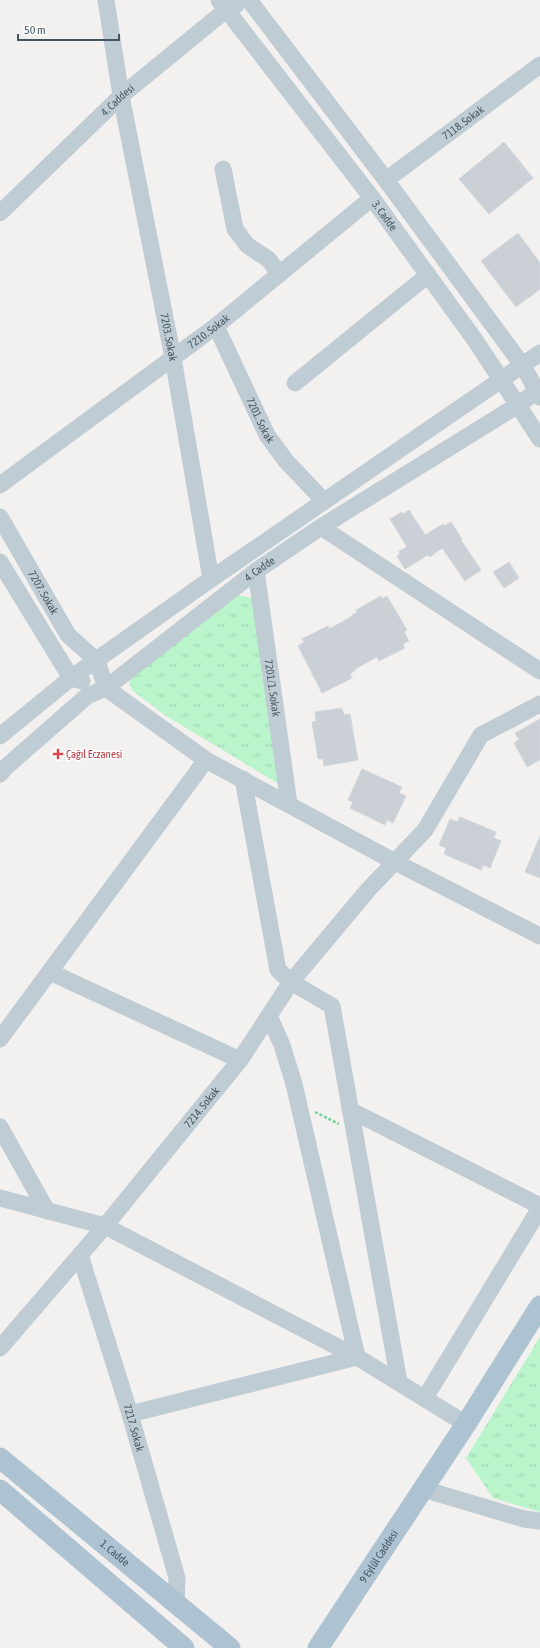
<svg xmlns="http://www.w3.org/2000/svg" width="540" height="1648" viewBox="0 0 540 1648" font-family="'Asap Condensed',sans-serif">
<style>
.grass{fill:url(#grass-tufts)}
.building{fill:#cbd0d6;stroke:#d3d7dc}
.lines{fill:none;stroke-linecap:round;stroke-linejoin:round}
.path{stroke:#6ed699;stroke-width:2.5;stroke-dasharray:3 2;stroke-linecap:butt}
.minor{stroke:#bfccd3;stroke-width:17}
.major{stroke:#adc3d1;stroke-width:21}
.health-dot{fill:#e0444e;stroke:#fff;stroke-width:1.5}
.labels{text-anchor:middle;dominant-baseline:central;stroke-width:3;stroke-linejoin:round;paint-order:stroke}
.street-label{font-size:11px;fill:#465660;stroke:#fff}
.health-label{font-size:11px;fill:#be3a42;stroke:#fff;text-anchor:start}
</style>
<defs>
<pattern id="grass-tufts" width="24" height="20" patternUnits="userSpaceOnUse"><rect width="24" height="20" fill="#baf4cb"/><path d="M3 7l-1-3M5 7V3M7 7l1-3M15 17l-1-3M17 17v-4M19 17l1-3" fill="none" stroke="#a1d3b1"/></pattern>
</defs>
<rect width="100%" height="100%" fill="#f3f0f0"/>
<path class="grass" d="M238,595l14,3 27,186 -113,-68 -33,-25 -4,-7 4,-12z
M540,1337v175l-47,-14 -27,-40z"/>
<path class="building" d="M504,142l29,36 -44,36 -30,-35z
M518,233l22,30v26l-24,18 -35,-46z
M409,510l16,25 18,-11 1,2 7,-4 11,17 -1,1 20,30 -16,11 -23,-33 -12,9 -2,-2 -23,14 -8,-13 3,-2 -1,-3 8,-4 -17,-28 12,-7 1,2z
M509,562l10,16 -15,10 -11,-16z
M381,596l1,3 5,-3 20,34 -3,2 5,9 -6,3 2,4 -26,13 -2,-4 -22,12 1,1 -6,4 2,4 -30,15 -24,-47 6,-4 -2,-3 26,-13 1,3 22,-12v-1l6,-4 -1,-2z
M342,708l2,7 6,-1 8,46 -34,6 -1,-7h-5l-6,-37 4,-1 -1,-9z
M540,719v41l-13,7 -13,-24 5,-4 -4,-6z
M362,769l40,18 -3,6 7,3 -13,27 -6,-3 -2,5 -35,-17 3,-6 -5,-2z
M460,817l36,15 -2,6 7,3 -11,27 -7,-3 -2,5 -37,-16 2,-6 -7,-3 11,-26 7,3z
M540,836v42l-15,-6z"/>
<g class="lines">
<path class="path" d="M315,1112l24,12"/>
<g class="minor">
<path id="s1" d="M106,0l15,96 52,262 38,221"/>
<path id="s2" d="M219,0l153,198 103,142 65,99"/>
<path d="M249,0l137,180 137,186 17,31"/>
<path d="M223,169l12,60 12,16 21,14 12,15"/>
<path id="s3" d="M386,180l154,-115"/>
<path id="s4" d="M0,213l121,-117 105,-86 10,-5"/>
<path id="s5" d="M216,326l51,109 19,26 38,40"/>
<path d="M295,383l133,-108"/>
<path id="s6" d="M0,485l216,-159 156,-128"/>
<path id="s7" d="M0,517l68,118 29,26 9,27 100,72 189,102 145,74"/>
<path d="M321,527l219,144"/>
<path d="M0,562l71,116 11,3"/>
<path id="s8" d="M256,571l33,233"/>
<path d="M0,736l71,-58 140,-99 329,-226"/>
<path id="s9" d="M0,774l6,-7 81,-71 19,-8 150,-117 65,-44 194,-120 25,-18"/>
<path d="M243,779l35,191 13,12 41,24 67,376"/>
<path d="M50,972l190,88"/>
<path d="M0,1039l206,-279"/>
<path d="M350,1110l190,96"/>
<path d="M0,1127l47,84"/>
<path d="M0,1198l105,28 252,131 109,67"/>
<path id="s10" d="M80,1255l50,159 47,164 -1,25"/>
<path id="s11" d="M0,1348l105,-122 135,-166 51,-78 77,-92 57,-60 56,-95 59,-31"/>
<path d="M425,1398l115,-190"/>
<path d="M130,1414l227,-57 -63,-273 -12,-39 -13,-29"/>
<path d="M423,1489l101,30 16,2"/>
</g>
<g class="major">
<path id="s12" d="M0,1458l230,190"/>
<path d="M0,1490l184,158"/>
<path id="s13" d="M318,1648l148,-224 74,-118"/>
</g>
</g>
<path class="health-dot" d="M56 748h4v4h4v4h-4v4h-4v-4h-4v-4h4z"/>
<g class="labels">
<g class="street-label">
<text stroke="none"><textPath href="#s4" startOffset="163">4. Caddesi</textPath></text>
<text stroke="none"><textPath href="#s3" startOffset="96">7118. Sokak</textPath></text>
<text stroke="none"><textPath href="#s2" startOffset="272">3. Cadde</textPath></text>
<text stroke="none"><textPath href="#s6" startOffset="259">7210. Sokak</textPath></text>
<text stroke="none"><textPath href="#s1" startOffset="343">7203. Sokak</textPath></text>
<text stroke="none"><textPath href="#s5" startOffset="104">7201. Sokak</textPath></text>
<text stroke="none"><textPath href="#s9" startOffset="332">4. Cadde</textPath></text>
<text stroke="none"><textPath href="#s7" startOffset="87">7207. Sokak</textPath></text>
<text stroke="none"><textPath href="#s8" startOffset="118">7201/1. Sokak</textPath></text>
<text stroke="none"><textPath href="#s11" startOffset="314">7214. Sokak</textPath></text>
<text stroke="none"><textPath href="#s10" startOffset="181">7217. Sokak</textPath></text>
<text stroke="none"><textPath href="#s12" startOffset="149">1. Cadde</textPath></text>
<text stroke="none"><textPath href="#s13" startOffset="110">9 Eylül Caddesi</textPath></text>
</g>
<g class="health-label">
<text x="66" y="754">Çağıl Eczanesi</text>
</g>
</g>
<path d="M18 34v6h101v-6" fill="none" stroke="#465660" stroke-width="2"/>
<text x="24" y="34" font-size="12" fill="#465660" stroke="#ffffff" stroke-width="3" paint-order="stroke">50 m</text>
</svg>
